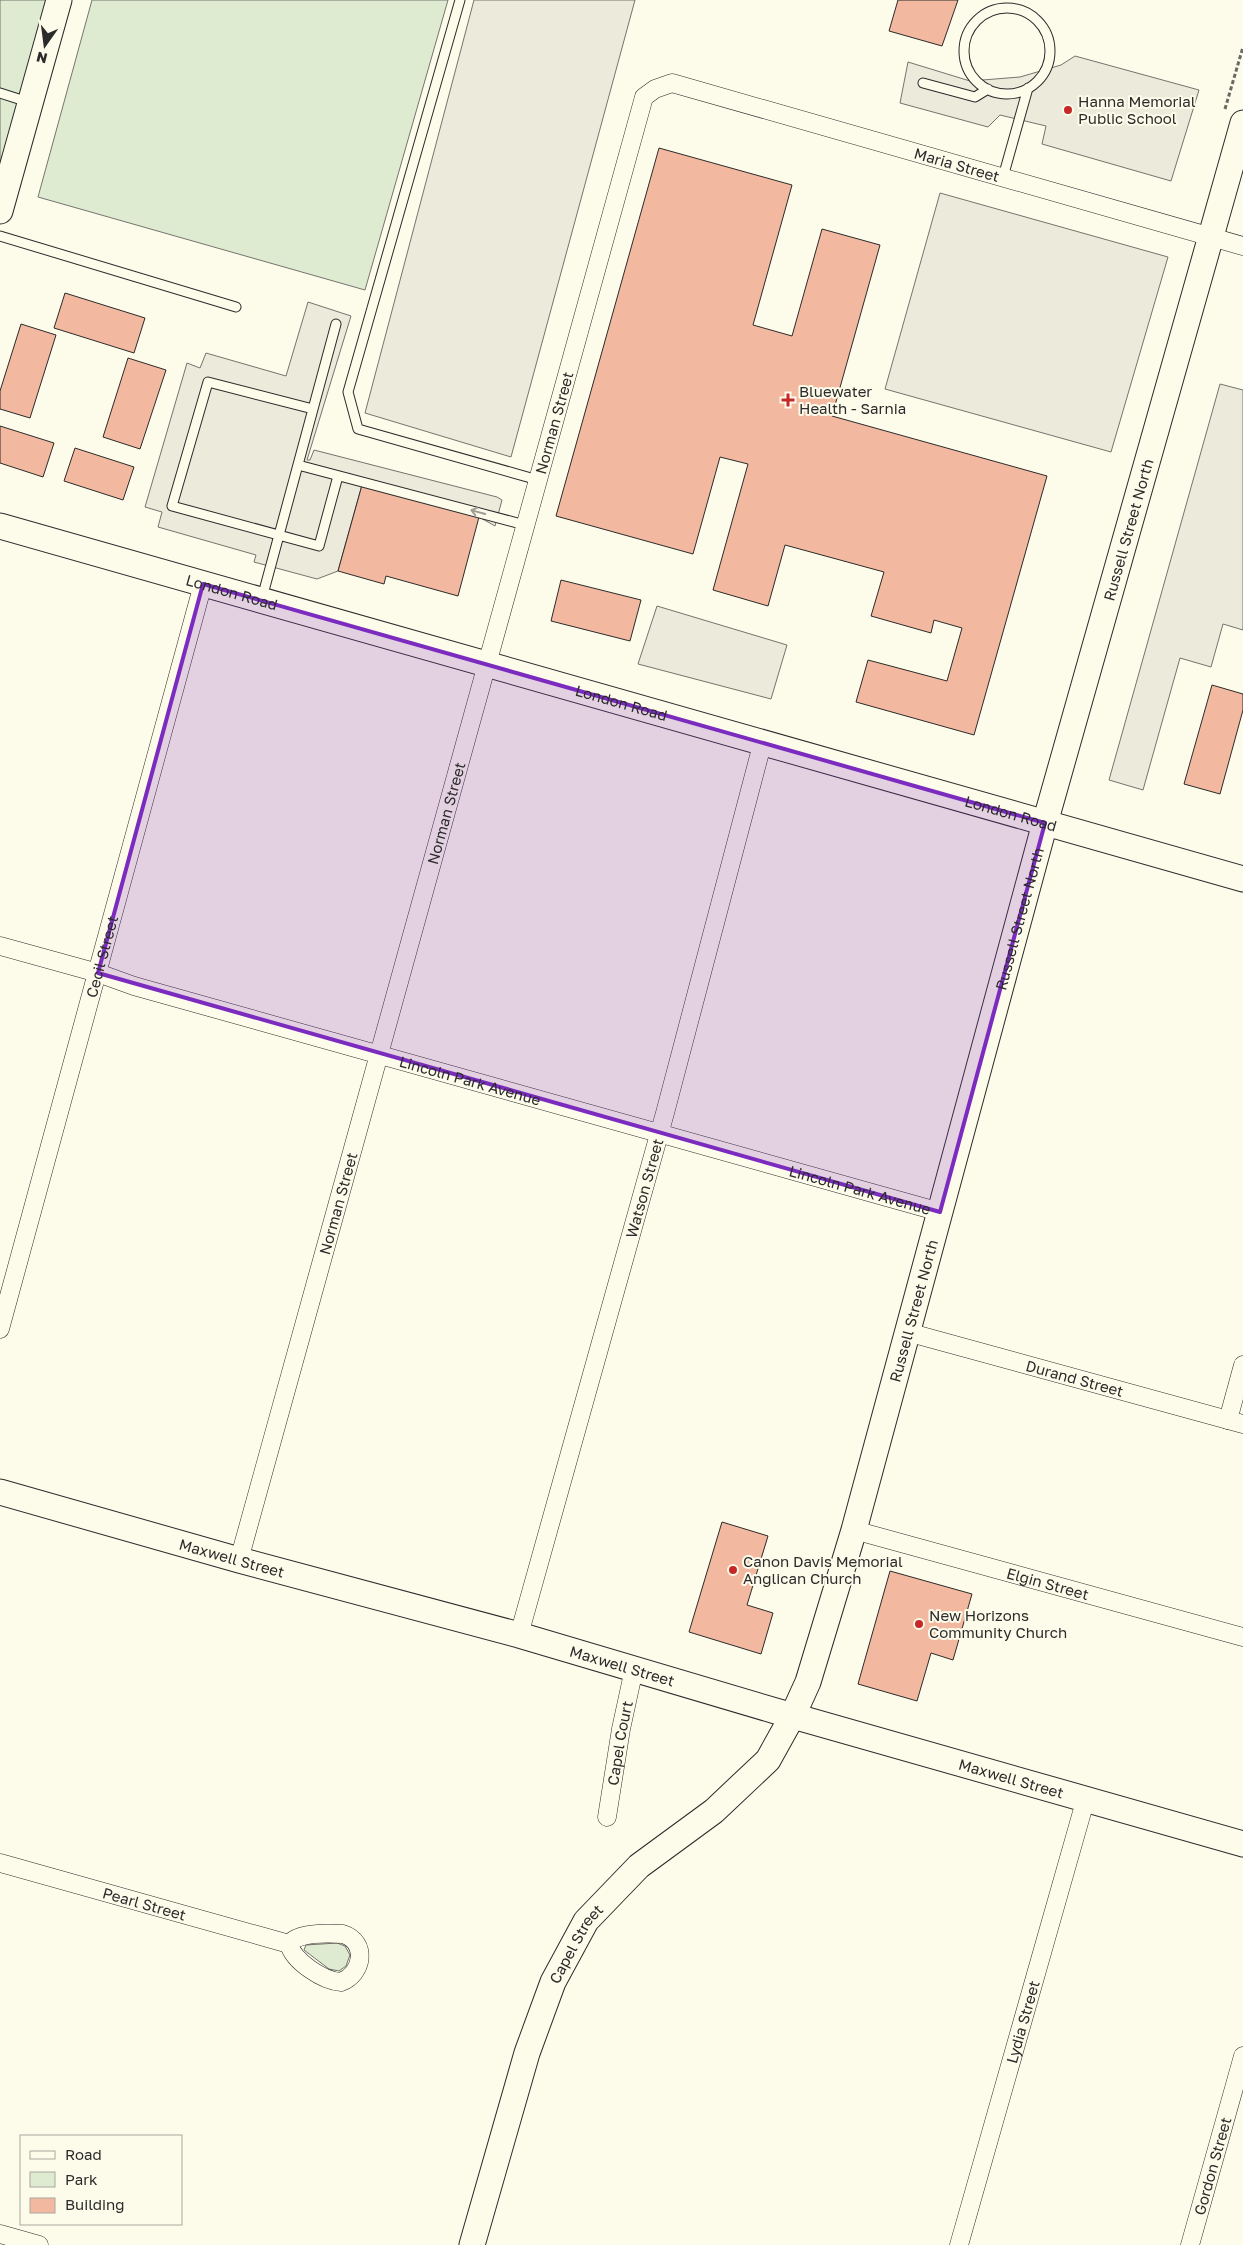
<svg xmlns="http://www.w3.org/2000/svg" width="1243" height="2245" viewBox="0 0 1243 2245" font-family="'Golos Text',sans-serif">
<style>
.green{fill:#deebd1;stroke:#74746e}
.parking{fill:#eceadb;stroke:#74746e}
.building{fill:#f2b8a0;stroke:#2b2b2b}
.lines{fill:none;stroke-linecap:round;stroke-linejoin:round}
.lane-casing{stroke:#2b2b2b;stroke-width:11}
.street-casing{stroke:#2b2b2b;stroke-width:19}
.secondary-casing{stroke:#2b2b2b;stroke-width:27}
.path{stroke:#6a6964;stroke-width:3;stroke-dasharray:4 2.5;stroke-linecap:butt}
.lane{stroke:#fdfbea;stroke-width:9}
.street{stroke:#fdfbea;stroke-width:18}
.secondary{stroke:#fdfbea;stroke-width:25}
.oneway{stroke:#9e9d94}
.marked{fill:#7b2cbf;fill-opacity:0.2;stroke:#7b2cbf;stroke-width:4;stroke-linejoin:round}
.poi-dot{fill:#c62828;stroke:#fdfbea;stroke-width:2}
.labels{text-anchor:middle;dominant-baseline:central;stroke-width:4;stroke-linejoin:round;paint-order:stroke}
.poi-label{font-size:15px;fill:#2b2b2b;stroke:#fdfbea;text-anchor:start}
.street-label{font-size:15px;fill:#2b2b2b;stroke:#fdfbea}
</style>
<rect width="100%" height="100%" fill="#fdfbea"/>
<path class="green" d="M0,0h59l-59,176z
M92,0h356l-83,290 -327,-93z
M337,1943l8,3 5,9 -4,11 -7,5 -10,-2 -25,-19 2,-5z"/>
<path class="parking" d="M474,0h161l-124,457 -146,-44z
M1075,56l124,34 -28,91 -129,-37 4,-18 -46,-11 -12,12 -88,-24 8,-41 62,19 50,-4 41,-12z
M940,193l228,64 -57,195 -226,-63z
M308,302l43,14 -44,144h3l4,-10 183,47 5,3 -7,26 -16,-9 -117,-32 -24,86 -21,8 -63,-17 2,-7 -98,-28 4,-15 -17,-5 42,-144 13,5 6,-15 80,23z
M1220,384l23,6v240l-20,-6 -12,43 -31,-9 -37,132 -34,-10z
M657,606l130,39 -16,54 -133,-35z"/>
<path class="building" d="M898,0h60l-16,46 -53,-15z
M659,148l133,37 -39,140 39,11 30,-107 58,16 -48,171 215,60 -73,259 -118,-33 12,-42 79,21 15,-53 -28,-8 -3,13 -60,-17 13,-44 -99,-27 -17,61 -55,-16 35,-126 -28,-7 -27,97 -137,-38z
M65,293l80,25 -11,35 -80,-25z
M21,324l35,11 -26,83 -30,-9v-18z
M128,358l38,12 -26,79 -37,-12z
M0,426l54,17 -11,34 -43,-14z
M75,448l59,19 -11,33 -59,-19z
M362,485l117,32 -21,79 -72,-20 -2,8 -46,-13z
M561,580l80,20 -11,41 -79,-20z
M1212,685l31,9v16l-23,84 -36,-10z
M722,1522l46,14 -21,69 26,8 -12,41 -72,-22z
M890,1571l82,23 -19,66 -22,-7 -14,48 -59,-17z"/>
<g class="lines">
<defs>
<path id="lane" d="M460,0l-112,392 10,37 180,51
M964 51a43 43 0 1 1 86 0a43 43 0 1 1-86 0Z
M923,83l52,14 13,-8
M0,93l28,9
M1003,177l25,-89
M0,236l236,71
M313,409l-105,-27 -36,124 147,40 19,-70
M298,465l227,60
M262,598l74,-274"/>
<g id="street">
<path id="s1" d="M0,946l98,27 36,13 806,226"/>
<path id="s2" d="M0,1329l203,-745"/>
<path id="s3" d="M907,1332l336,92"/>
<path d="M1228,1420l15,-55"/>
<path id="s4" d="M854,1530l389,107"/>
<path id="s5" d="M239,1560l405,-1463 11,-8 17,-6 571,163"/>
<path id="s6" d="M519,1635l146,-522 98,-372"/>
<path id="s7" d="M607,1817l14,-88 13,-60"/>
<path id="s8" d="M0,1863l289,81"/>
<path d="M343,1934c25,8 20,40 -2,48 -18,-1 -48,-21 -52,-38 9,-12 40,-11 54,-10z"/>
<path d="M0,2234l39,11"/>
<path id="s9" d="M959,2245l127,-447"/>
<path id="s10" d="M1190,2245l53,-189"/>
</g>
<g id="secondary">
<path d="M0,211l59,-211"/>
<path id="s11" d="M0,526l1243,353"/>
<path id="s12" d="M0,1492l239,68 280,75 260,77 464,132"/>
<path id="s13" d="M472,2245l55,-192 26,-71 33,-61 53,-55 75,-55 54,-51 25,-45 15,-33 46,-152 191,-707 198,-700"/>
</g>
</defs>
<use href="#lane" class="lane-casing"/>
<use href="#street" class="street-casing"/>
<use href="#secondary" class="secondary-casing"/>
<path class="path" d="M1225,109l18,-62"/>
<use href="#lane" class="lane"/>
<use href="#street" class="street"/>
<use href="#secondary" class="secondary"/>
</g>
<defs><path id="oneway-shaft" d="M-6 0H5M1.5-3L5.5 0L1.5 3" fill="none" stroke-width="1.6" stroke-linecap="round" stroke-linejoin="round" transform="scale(1.25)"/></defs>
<use class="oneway" href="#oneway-shaft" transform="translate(478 512) rotate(-165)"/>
<path class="marked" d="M203,584l842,239 -105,389 -842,-239z"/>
<g class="poi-dot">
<circle cx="1068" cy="110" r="5"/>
<path d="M785.5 392.5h5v5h5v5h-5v5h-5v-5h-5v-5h5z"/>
<circle cx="733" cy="1570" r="5"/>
<circle cx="919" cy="1624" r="5"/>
</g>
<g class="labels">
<g class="poi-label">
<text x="1078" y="101">Hanna Memorial<tspan x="1078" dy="17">Public School</tspan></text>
<text x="799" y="391">Bluewater<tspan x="799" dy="17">Health - Sarnia</tspan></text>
<text x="743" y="1561">Canon Davis Memorial<tspan x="743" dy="17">Anglican Church</tspan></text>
<text x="929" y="1615">New Horizons<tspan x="929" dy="17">Community Church</tspan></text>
</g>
<g class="street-label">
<text stroke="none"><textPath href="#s5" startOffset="1846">Maria Street</textPath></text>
<text stroke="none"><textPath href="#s5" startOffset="1180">Norman Street</textPath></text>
<text stroke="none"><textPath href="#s13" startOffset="1872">Russell Street North</textPath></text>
<text stroke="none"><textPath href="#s11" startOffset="241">London Road</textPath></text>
<text stroke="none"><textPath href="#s11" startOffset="646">London Road</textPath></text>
<text stroke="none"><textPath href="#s5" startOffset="775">Norman Street</textPath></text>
<text stroke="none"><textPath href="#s11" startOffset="1051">London Road</textPath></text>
<text stroke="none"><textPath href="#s13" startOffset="1468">Russell Street North</textPath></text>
<text stroke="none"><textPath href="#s2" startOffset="386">Cecil Street</textPath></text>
<text stroke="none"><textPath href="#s1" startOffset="489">Lincoln Park Avenue</textPath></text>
<text stroke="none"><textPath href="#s6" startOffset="464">Watson Street</textPath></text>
<text stroke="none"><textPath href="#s1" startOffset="894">Lincoln Park Avenue</textPath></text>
<text stroke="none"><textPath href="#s5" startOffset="370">Norman Street</textPath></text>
<text stroke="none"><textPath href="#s13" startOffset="1062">Russell Street North</textPath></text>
<text stroke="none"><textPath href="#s3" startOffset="174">Durand Street</textPath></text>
<text stroke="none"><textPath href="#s12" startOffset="241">Maxwell Street</textPath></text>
<text stroke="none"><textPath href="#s4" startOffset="201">Elgin Street</textPath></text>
<text stroke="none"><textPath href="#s12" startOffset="646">Maxwell Street</textPath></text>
<text stroke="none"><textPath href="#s7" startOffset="75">Capel Court</textPath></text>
<text stroke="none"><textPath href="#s12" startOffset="1051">Maxwell Street</textPath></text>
<text stroke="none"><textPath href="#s8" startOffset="150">Pearl Street</textPath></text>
<text stroke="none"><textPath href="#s13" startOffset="320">Capel Street</textPath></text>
<text stroke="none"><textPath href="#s9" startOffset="232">Lydia Street</textPath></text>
<text stroke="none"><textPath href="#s10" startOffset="82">Gordon Street</textPath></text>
</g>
</g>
<rect x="20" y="2135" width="162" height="90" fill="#fdfbea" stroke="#a9a89e"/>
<rect x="30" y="2151" width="25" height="8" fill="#fdfbea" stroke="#a9a89e"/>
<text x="65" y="2160" font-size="15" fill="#2b2b2b">Road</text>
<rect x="30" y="2172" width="25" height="15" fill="#deebd1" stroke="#a9a89e"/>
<text x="65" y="2185" font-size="15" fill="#2b2b2b">Park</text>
<rect x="30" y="2198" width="25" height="15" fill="#f2b8a0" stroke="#a9a89e"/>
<text x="65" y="2210" font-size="15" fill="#2b2b2b">Building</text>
<g transform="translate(45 45) rotate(194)" stroke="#fdfbea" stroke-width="4" paint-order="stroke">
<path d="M0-4L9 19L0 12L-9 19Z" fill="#2b2b2b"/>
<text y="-8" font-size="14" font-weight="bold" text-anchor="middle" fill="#2b2b2b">N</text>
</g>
</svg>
